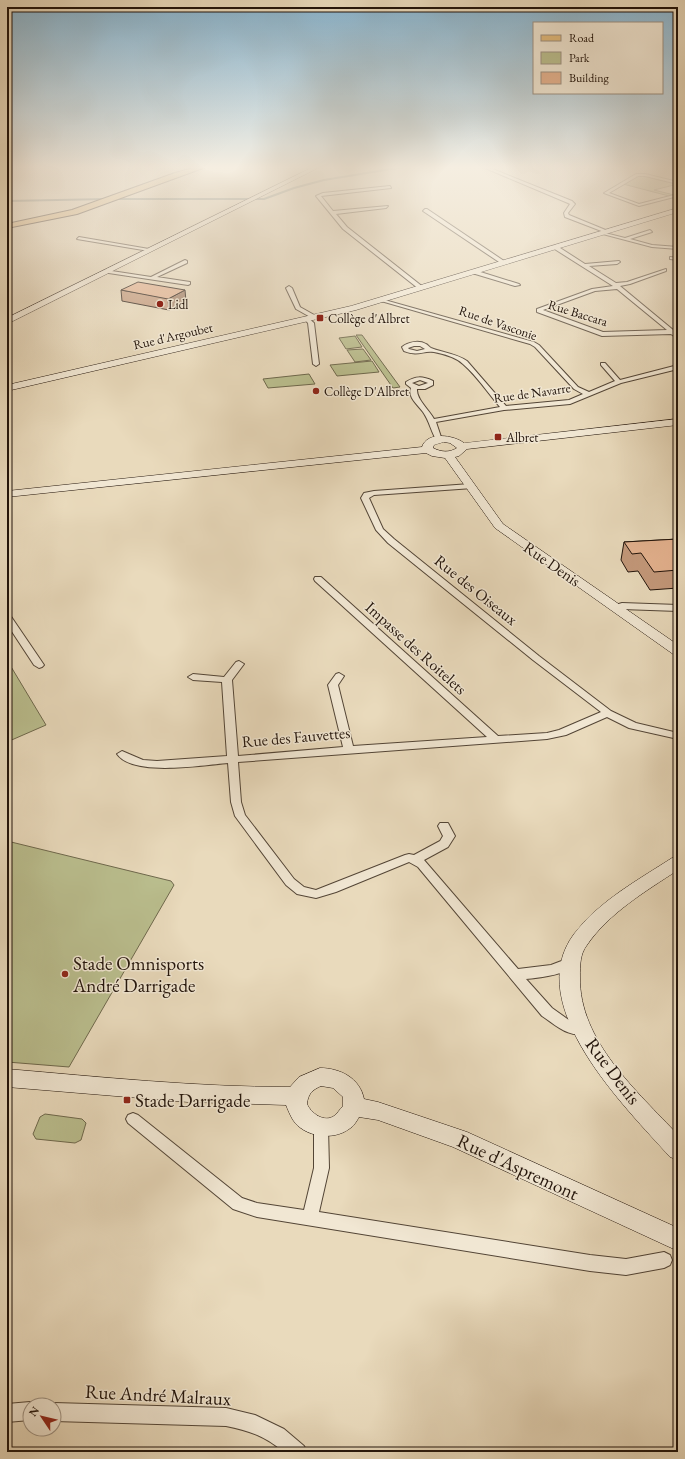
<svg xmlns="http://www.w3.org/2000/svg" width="685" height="1459" viewBox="0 0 685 1459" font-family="'EB Garamond',serif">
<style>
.green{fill:#babe8e;stroke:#6e684c}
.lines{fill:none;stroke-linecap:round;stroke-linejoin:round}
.stream{stroke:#68776f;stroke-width:2}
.street-casing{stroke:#534536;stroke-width:2}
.secondary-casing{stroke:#21130a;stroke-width:1}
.primary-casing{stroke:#21130a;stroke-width:2}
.street{fill:#f1e7d3;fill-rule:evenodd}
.secondary{fill:#f1e7d3;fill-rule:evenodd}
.primary{fill:#e4bd7e;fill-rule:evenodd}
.wall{fill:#c4997b;stroke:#21130a}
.shaded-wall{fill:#a07d64;stroke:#21130a}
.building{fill:#e4b28f;stroke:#21130a}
.poi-dot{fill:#8f2418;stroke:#f1e7d3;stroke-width:1.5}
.labels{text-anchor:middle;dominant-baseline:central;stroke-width:3;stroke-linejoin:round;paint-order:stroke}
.far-poi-label{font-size:13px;fill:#21130a;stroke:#f1e7d3;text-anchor:start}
.far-street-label{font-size:13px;fill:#21130a;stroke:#f1e7d3}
.street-label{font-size:16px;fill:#21130a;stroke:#f1e7d3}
.near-poi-label{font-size:19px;fill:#21130a;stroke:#f1e7d3;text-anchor:start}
.near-street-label{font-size:19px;fill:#21130a;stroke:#f1e7d3}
</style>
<rect width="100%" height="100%" fill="#e9dabc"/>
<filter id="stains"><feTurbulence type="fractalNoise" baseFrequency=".005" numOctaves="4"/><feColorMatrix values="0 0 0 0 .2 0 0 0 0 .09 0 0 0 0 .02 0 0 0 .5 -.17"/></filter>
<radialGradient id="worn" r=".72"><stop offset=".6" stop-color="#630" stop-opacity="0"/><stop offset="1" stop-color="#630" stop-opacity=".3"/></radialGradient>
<path class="green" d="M637,176h6l35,8 -24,6 20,5 -5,1 -46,-12z
M356,335h6l38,52 -7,1z
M355,336l7,11 -16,2 -7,-11z
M363,349l8,11 -16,2 -8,-12z
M372,361l7,11 -42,4 -7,-11z
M309,374l6,10 -47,4 -5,-9z
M7,660l39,65 -39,17z
M7,841l164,40 3,4 -105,182 -62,-5z
M45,1114l37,5 4,4 -5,17 -6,3 -39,-4 -3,-5 7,-17z"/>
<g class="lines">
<path class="stream" d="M113,199h151l30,-11 30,-8 73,-12
M7,201l100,-2"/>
<defs>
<path id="street" d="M485,168h5l82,33 3,3 -7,9 1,2 39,16 -4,1 -39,-15 -1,-4 6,-9 -2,-1z
M636,174h9l33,8v2l-33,-8h-7l-29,17 30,11 39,-10v2l-39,10 -35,-13z
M390,186l1,2 -70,8 12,15 55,-5 -2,2 -50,6 11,13 76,60v2h-4l-76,-60 -27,-33 7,-3z
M425,209h2l80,54 -5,1 -79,-53z
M650,230l2,2 -22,7 22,6 26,2v2l-26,-2 -53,-14 2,-1 24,6z
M79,237l70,12 2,1 -2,1 -72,-12z
M553,246h4l28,18 34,-3 1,1 -3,2 -28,2 27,17 11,-1 39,-13v2l-36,13 -10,2 58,48v5l-7,-5 -69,2 -65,-24v-3l55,-20 21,-3 -60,-38zM617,289l50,41 -64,2 -60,-22 52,-19z
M670,257l8,1v2l-8,-1z
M185,260l2,1v2l-30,14 33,5v2l-2,1 -86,-13 3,-2 46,7z
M474,270l45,14 1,1 -5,1 -43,-13 -1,-1z
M289,286l3,2 8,19 16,9v2h-4l-16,-9 -10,-21z
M381,299l153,43 5,3 39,42 11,5 26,-11 -14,-16v-2h4l15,17 58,-15v4l-57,14 -51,21 -66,6 -68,12 6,18 -3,2 -2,-1c-6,-9 -7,-19 -14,-29 -4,-6 -16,-15 -12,-24l-5,-4v-2c10,-6 16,-6 27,-1v4l-8,4h-8c-1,10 12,21 17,30l66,-12c-12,-14 -23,-31 -37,-43 -7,-7 -19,-10 -29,-12 -11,-2 -15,5 -30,-1l-2,-4c6,-5 17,-7 24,-3 2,1 3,3 5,4 13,5 24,5 36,13l39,45 63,-6 14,-6 -9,-5 -39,-42 -5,-3 -149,-43zM414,346h6l5,3 -8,2 -8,-2 -1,-1zM420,380l8,3 -9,3 -7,-3z
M307,317l7,6 5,41 -3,2 -3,-2 -5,-41 -4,-4z
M470,484h3v4l-99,7 -5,3 14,31 11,10 145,117 72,55 25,12 42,10v6l-49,-11 -22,-11 -41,18 -19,4 -309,23 3,40 4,13 49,64 10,8 12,3 89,-35 4,-1 5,1 26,-14 3,-5 -5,-10 2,-3h8l7,13 -7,11 -24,13 94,109 33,-4 21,-8 4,2 2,3c-6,12 -39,16 -52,17l26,29 21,15 14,2 2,4 -2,4c-18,6 -31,-8 -45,-17l-124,-149 -9,-5 -73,30 -20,6 -19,-4 -11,-9 -51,-69 -4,-14 -3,-39c-25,2 -95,14 -111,-9l5,-3 21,9 14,1 70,-5 -5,-74 -29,-2 -5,-3 5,-3 31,3 12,-15 3,-1 5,3 -12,16 6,76 105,-9 -15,-62 8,-11 3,-1 5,3 -6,9 15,61 134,-9 -172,-156 -1,-2 1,-2h6l177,159 49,-3 12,-3 42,-18 -68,-52 -145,-117 -12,-13 -15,-32 3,-5 10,-2z
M622,603l56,2v6l-56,-2 -7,2 -4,-3 1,-2z
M7,614l3,1 34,50 -2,2 -3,1 -5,-3 -27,-41z
M133,1113l5,2 104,83 15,5 47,7 10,-42v-41l2,-5 5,-1 5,1 2,5 1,41 -10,44 271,43 36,4 38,-7 6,3 2,5 -2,5 -6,3 -38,7 -36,-4 -333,-54 -24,-8 -105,-86 -2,-4 2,-4z
M30,1402l6,3h-6v15l-23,2v-18z
M54,1403l172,5 29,7 29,14 20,17 3,6h-23c-19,-16 -34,-21 -58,-26l-172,-5v-16h-4z"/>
<path id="secondary" d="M311,168h7l-311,156v-6z
M678,208v4l-322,98 -349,81v-6l344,-79z
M678,419v6l-211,24 -8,7 -4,1 48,67 175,121v10l-5,-1 -178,-126 -50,-70 -13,-2 -6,-3 -419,44v-6l415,-44c5,-16 32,-12 42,-4zM444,442l6,1 7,5c-8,5 -16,4 -24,0l1,-3z
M678,856v14c-32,21 -69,43 -91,75 -7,9 -7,20 -7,32 -1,64 57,114 98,158v25l-8,-3c-44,-49 -149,-152 -96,-223 25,-33 64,-54 98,-76z
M320,1068c20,0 40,10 44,31l14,3 89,30 211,96v23l-225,-104 -75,-27 -19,-3c-2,4 -6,10 -10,12 -16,12 -45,8 -56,-9 -3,-5 -5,-10 -7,-15l-98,-3 -181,-15v-18c94,8 189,18 283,18l9,-10zM321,1086l12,2 10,9v9c-3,3 -6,8 -9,10 -10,7 -23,-3 -27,-12 1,-10 5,-14 14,-18z"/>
<path id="primary" d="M193,168h10l-126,46 -70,14v-4l65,-14 103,-37z"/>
</defs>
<use href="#street" class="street-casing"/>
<use href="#secondary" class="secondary-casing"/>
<use href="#primary" class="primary-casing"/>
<use href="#street" class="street"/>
<use href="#secondary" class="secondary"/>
<use href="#primary" class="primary"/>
</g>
<path class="wall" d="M121,290l65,11 -17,9 -47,-9z
M678,539v49l-28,2 -12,-19 -10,1 -7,-12 3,-18z"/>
<path class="shaded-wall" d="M185,290l1,11 -17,9 -1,-11z"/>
<path class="building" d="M138,282l47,8 -17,9 -47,-9z
M678,539v31l-24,2 -13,-19 -9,1 -8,-12z"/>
<linearGradient id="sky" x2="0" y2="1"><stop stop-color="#87b6d3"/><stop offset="0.45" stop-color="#f5eee1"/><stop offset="1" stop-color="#f5eee1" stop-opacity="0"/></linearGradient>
<rect width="685" height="372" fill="url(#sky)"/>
<g class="poi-dot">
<circle cx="160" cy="304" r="4"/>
<rect x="316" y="314" width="8" height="8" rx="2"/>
<circle cx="316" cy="391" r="4"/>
<rect x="494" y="433" width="8" height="8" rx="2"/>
<circle cx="65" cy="974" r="4"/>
<rect x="123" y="1096" width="8" height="8" rx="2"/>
</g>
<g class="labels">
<g class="far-poi-label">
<text x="168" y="304">Lidl</text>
<text x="328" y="318">Collège d'Albret</text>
<text x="324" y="391">Collège D'Albret</text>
<text x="506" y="437">Albret</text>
</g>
<g class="far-street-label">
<text transform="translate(578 313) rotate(17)">Rue Baccara</text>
<text transform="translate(498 323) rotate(19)">Rue de Vasconie</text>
<text transform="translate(173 336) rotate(-13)">Rue d'Argoubet</text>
<text transform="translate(532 393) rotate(-8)">Rue de Navarre</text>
</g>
<g class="street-label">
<text transform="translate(552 564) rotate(35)">Rue Denis</text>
<text transform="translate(476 590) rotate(39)">Rue des Oiseaux</text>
<text transform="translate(416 648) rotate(42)">Impasse des Roitelets</text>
<text transform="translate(296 737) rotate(-5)">Rue des Fauvettes</text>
</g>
<g class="near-poi-label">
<text x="73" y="963">Stade Omnisports<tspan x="73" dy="22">André Darrigade</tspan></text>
<text x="135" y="1100">Stade Darrigade</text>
</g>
<g class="near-street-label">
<text transform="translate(613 1071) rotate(53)">Rue Denis</text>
<text transform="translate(518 1167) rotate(25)">Rue d'Aspremont</text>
<text transform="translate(158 1395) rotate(3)">Rue André Malraux</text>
</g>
</g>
<rect width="685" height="1459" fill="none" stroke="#e9dabc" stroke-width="24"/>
<rect x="8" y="8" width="669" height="1443" fill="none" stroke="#21130a" stroke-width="2"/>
<rect x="12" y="12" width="661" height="1435" fill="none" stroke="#21130a"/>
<rect x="533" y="22" width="130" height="72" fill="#f1e7d3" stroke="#9e9283"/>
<rect x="541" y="35" width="20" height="6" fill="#e4bd7e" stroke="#9e9283"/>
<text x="569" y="42" font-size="12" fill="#21130a">Road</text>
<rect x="541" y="52" width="20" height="12" fill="#babe8e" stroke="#9e9283"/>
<text x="569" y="62" font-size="12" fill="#21130a">Park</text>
<rect x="541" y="72" width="20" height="12" fill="#e4b28f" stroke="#9e9283"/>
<text x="569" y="82" font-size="12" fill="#21130a">Building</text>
<g transform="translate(42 1417) rotate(305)"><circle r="19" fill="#f1e7d3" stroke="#9e9283"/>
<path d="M0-3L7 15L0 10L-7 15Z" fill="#8f2418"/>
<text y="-6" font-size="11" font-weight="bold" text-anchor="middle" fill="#21130a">N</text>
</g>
<rect width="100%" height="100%" filter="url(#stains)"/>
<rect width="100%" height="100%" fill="url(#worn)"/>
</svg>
